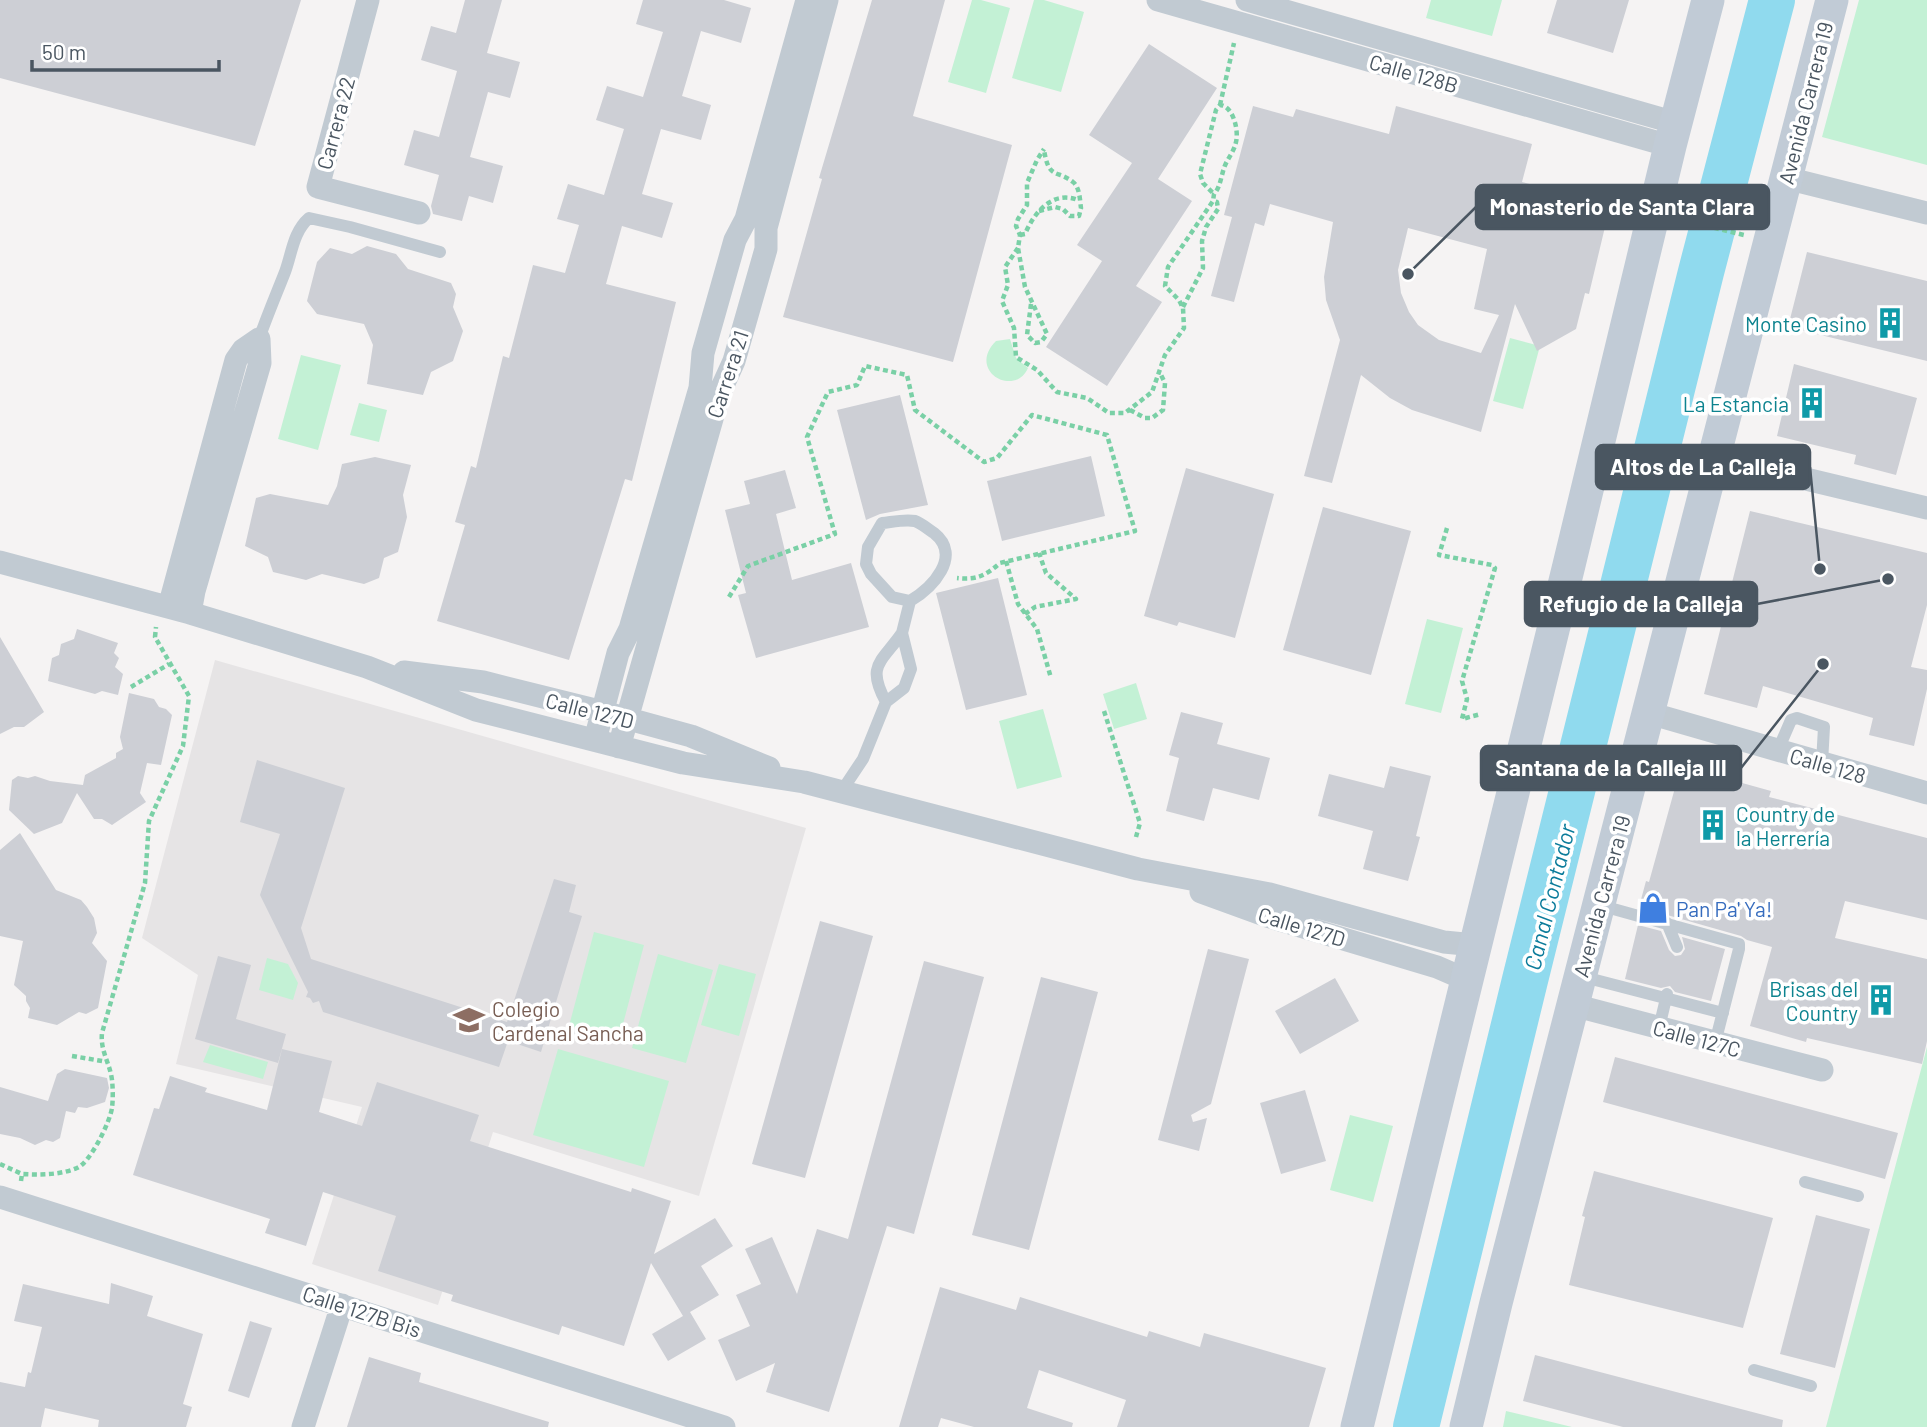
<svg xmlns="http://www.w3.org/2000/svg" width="1927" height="1427" viewBox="0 0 1927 1427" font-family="Barlow,sans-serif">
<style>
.education{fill:#e6e4e5}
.green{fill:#c3f1d5}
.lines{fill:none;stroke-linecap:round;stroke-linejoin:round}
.river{stroke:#90daee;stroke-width:46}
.building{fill:#cdcfd5;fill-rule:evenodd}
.path{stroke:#7ad0a6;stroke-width:4.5;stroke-dasharray:5 3.5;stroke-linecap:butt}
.service{stroke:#c1cad2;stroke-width:12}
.minor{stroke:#c1cad2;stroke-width:23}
.secondary{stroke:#c1cbd6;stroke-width:33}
.labels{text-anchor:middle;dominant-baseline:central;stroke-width:7;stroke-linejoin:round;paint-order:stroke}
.street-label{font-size:21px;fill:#4a5661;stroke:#fff}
.culture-label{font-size:21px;fill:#0d838f;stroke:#fff;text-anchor:end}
.shop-label{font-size:21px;fill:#366cbe;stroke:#fff;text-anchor:start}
.education-label{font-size:21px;fill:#785e54;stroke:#fff;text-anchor:start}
.water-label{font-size:23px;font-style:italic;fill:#0c7c9b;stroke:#fff}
.leader{fill:none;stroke:#4a5661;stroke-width:2.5}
.callout-dot{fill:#4a5661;stroke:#fff;stroke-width:2.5}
.callout{fill:#4a5661;stroke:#4a5661;stroke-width:2.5}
.callout-label{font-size:23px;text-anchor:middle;font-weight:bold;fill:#fff}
</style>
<rect width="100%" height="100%" fill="#f5f3f3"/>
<path class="education" d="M215,660l591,168 -107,368 -206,-64 -55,173 -126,-41 50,-157 -186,-43 22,-89 -56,-37z"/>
<path class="green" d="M972,0h9l29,8 -24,85 -38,-11z
M1034,0h10l40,12 -23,80 -49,-14z
M1431,0h71l-10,36 -66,-18z
M1859,0h68v165l-105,-28z
M1510,338l30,8 -17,63 -30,-8z
M1010,339l6,19 12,10c-13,30 -62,3 -32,-27z
M301,355l40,10 -23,85 -40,-11z
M359,403l28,7 -8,32 -29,-7z
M1427,619l36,9 -22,85 -36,-9z
M1136,683l11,36 -33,10 -11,-35z
M1043,709l19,68 -45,12 -18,-68z
M594,932l50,13 -25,94 -50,-13z
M658,954l55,16 -27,93 -54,-15z
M267,958l21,6 10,19 -5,17 -34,-10z
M719,964l37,10 -17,62 -38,-11z
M210,1045l58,17 -5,17 -60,-17z
M1927,1047v380h-101z
M558,1049l111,32 -25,86 -111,-32z
M1350,1115l43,11 -20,76 -43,-12z
M1506,1411l66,16h-69z"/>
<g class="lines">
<path class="river" d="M1416,1427l109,-447 176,-708 71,-272"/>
</g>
<path class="building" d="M0,0h301l-46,146 -255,-68z
M465,0h37l-15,53 33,9 -10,36 -22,-6 -18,65 33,9 -10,37 -24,-7 -7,25 -29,-7 -2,-8 8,-31 -35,-10 10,-35 25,7 18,-66 -36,-11 10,-34 25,7z
M643,0h81l27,8 -10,35 -40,-12 -19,65 29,9 -10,35 -40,-11 -19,65 31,9 -11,35 -40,-12 -16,58 70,18 -44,179 -7,-2 -56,181 -132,-39 28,-96 -10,-3 16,-56 5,2 27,-112 6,2 24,-93 32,8 14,-48 -22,-6 11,-35 36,11 20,-66 -28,-9 11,-34 36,11 20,-65 -27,-8z
M872,0h73l-32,116 99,29 -59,217 -170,-45 39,-138 -3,-1z
M1557,0h72l-16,53 -66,-20z
M1149,44l68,44 -59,91 34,22 -56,85 26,16 -55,84 -61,-39 56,-86 -25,-16 55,-82 -43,-28z
M1253,106l40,11 3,-8 93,25 7,-28 136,38 -10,38 88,24 -21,88 -4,-1 -9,36 -39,22 -22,-47 -34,128 -69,-22 -22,-12 -29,-23 -29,108 -28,-7 36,-136 -14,-40 -2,-23 9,-55 -63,-18 -6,22 -9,-3 -21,79 -23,-6 21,-79 -8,-2zM1408,228l79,21 -13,60 25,6 -18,38 -42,-13 -21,-15 -9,-13 -8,-19 -3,-23z
M367,246l29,8 12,15 43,14 5,11 -3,13 10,24 -10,30 -22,11 -8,23 -56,-11 6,-39 -9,-21 -47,-10 -10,-13 10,-39 13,-14 22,6z
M1807,252l120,29v80l-139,-34z
M1794,364l123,34 -21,77 -42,-11 2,-9 -79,-19z
M900,395l28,110 -48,9 -14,6 -29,-110z
M1091,456l14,60 -103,25 -15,-60z
M375,457l36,8 -8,30 4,22 -9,35 -14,6 -5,20 -15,6 -42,-10 -16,6 -33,-8 -5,-15 -23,-11 11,-48 14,-4 58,11 9,-19 5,-22z
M1186,468l88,26 -39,144 -56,-16 -2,4 -33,-10z
M785,470l11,38 -20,6 16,66 59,-17 18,64 -113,31 -18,-63 8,-2 -21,-83 25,-6 -6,-23z
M1323,507l88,24 -40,144 -88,-25z
M1750,511l177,42v52l-16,62 16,3v19l-13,57 -45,-11 4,-17 -110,-32 -6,22 -53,-14z
M998,578l29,117 -61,15 -30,-117z
M77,629l41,14 -4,10 5,5 -4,9 8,7 -5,21 -16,-4 -7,3 -47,-13 4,-23 7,-3 2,-11 13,-5z
M0,637l44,75 -20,15h-10l-14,7z
M129,693l25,6 5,8 7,2 6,6 -11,50 -14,-2 -7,30 6,9 -34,23 -10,-6h-8l-17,-26 -15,30 -28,11 -25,-24 3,-30 6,-4 10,2 7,-2 15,5 33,4 2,-10 31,-17v-5l7,-4 -3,-12z
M1181,712l42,11 -6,21 53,14 -11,42 -46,-12 -9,33 -38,-10 13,-53 -10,-3z
M257,760l88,28 -44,140 10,31 196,63 47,-143 22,6 -7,27 13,4 -41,136 -33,-11 -9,26 -176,-55 -4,-11 -6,2 -3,-5 -4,-1 2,-5 -48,-97 20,-61 -40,-12z
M1390,766l41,10 -15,60 4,1 -12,44 -45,-12 10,-38 -55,-15 11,-42 55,14z
M1681,766l90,25 -2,6 158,41v82l-82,-19 -10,37 92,21v82l-5,23 -115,-26 -1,4 -56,-16 22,-79 -25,-7 -6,-4 -102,-29 7,-26 3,1z
M20,833l36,57 25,10 6,7 7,11 3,15 -5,10 15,18 -9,47 -12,6 -7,-2 -22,13 -29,-7 2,-10 -4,-7v-5l-12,-11 9,-44 -23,-5v-86z
M820,921l53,15 -68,242 -53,-14z
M1638,925l23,6 8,19 6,6 6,-1 4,-6 -3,-12 43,12 -14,52 -36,-9 -5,-6 -9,2 -36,-9z
M1208,949l41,10 -38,145 -20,11 2,7 14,-4 -8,33 -41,-11z
M218,956l33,9 -15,54 50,15 -8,29 -83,-24z
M924,961l60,16 -70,257 -27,-8 -58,186 -63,-20 9,-29 -39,18 -18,-41 32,-14 -14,-31 25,-11 -16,-35 27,-12 25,57 20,-65 31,10z
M1041,977l57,15 -69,258 -57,-15z
M1335,978l24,43 -59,33 -25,-43z
M282,1049l50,12 -13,51 43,14 15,-44 102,33 -9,26 161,51 1,-4 39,13 -17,53 61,-36 18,28 -32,20 18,29 -29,17 16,27 -38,22 -16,-27 31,-18 -32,-53 -27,83 -62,-20 -3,9 -108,-34 2,-6 -75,-24 18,-55 -73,-24 -17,54 -41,-13 5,-14 -137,-44 21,-67 5,1 11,-33 37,12 -2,4 62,18z
M1615,1057l283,76 -13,46 -282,-77z
M65,1069l42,9 2,10 -4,14 -18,6 -9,-1 -3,6 -9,-2 -6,27 -7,4 -7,-2 -11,5 -15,-7 -20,-4v-47l48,14 9,-27z
M1305,1090l21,71 -45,13 -21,-71z
M1594,1171l179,47 -30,110 -174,-43 16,-68 -3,-1z
M1816,1215l54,14 -35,139 -55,-14z
M111,1283l42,13 -6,20 56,18 -20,70 9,3 -6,20h-88l1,-7 -54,-12 -4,19h-41v-45l25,5 3,-15 3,1 11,-46 -28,-6 9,-37 86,20z
M940,1287l76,23 4,-13 127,40 2,-6 51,16 4,-14 122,35 -17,59h-192l9,-27 -87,-30 -12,38 46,15 -1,4h-98l-33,-9 -3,9h-39z
M250,1321l22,7 -23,70 -21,-7z
M1535,1355l248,65 -1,7h-159l-100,-26z
M369,1357l52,16 -2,9 130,40 -1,5h-201z"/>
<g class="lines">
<path class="path" d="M1220,105l14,-62
M1039,211l16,-4 8,2 7,7h9l2,-8c-1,-6 -1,-21 -8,-26 -17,-13 -24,-2 -29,-32
M1681,220l63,15
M1020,235l5,-1c9,-21 27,-44 53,-34
M1018,248l-13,19 3,18 -6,16 12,27 2,29 21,13 20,22 30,6 22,15h16l27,-21 13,-37 19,-27 -1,-20 -4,-8 -14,-14 3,-19 45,-66 1,-7c6,-6 7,-17 10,-26 3,-9 10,-16 12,-26 3,-12 -3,-36 -16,-37l-4,5 -16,64 3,9 11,11
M1031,304l-4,31 8,8 6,-1 6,-8 -22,-47 -7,-39 2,-13 -4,-9 2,-7 9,-14v-22l10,-23 7,-11
M1183,307l20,-39 -1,-27 4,-14 12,-18 -1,-7 -4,-1
M1130,410l15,8h7l11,-8 2,-27 -5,-10
M1447,528l-8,27 53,10 3,3 -33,113 5,18 -5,20 19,-5
M1006,561l12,43 19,25 14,49
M729,597l19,-31 87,-32 -28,-97 21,-45 29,-7 8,-19 42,9 8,35 69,52 13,-4 35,-43 75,20 28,96 -135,32c-15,13 -23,17 -43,15
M1025,614l10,-7 41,-8 -30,-26 -7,-20
M131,687l38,-23
M1104,711l36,112 -4,14
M72,1056l36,6
M0,1164l22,10
M21,1181l1,-7c18,1 38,1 55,-6 13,-5 33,-46 35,-60 1,-8 1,-19 0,-28 -2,-17 -12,-29 -10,-47l43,-150 4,-62 34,-75 6,-50 -34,-59 1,-10"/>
<path class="service" d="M259,339c8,-23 17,-44 26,-67 7,-19 8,-40 24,-54l41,9 90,25
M886,702c-20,-37 -5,-39 16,-69
M1778,750l13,-30 6,-2 27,9 -2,36
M841,792l22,-33 23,-57 18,-14 7,-19 -9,-36 8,-32c22,-13 53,-45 24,-68 -6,-4 -13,-10 -19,-12 -10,-2 -23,1 -33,2l-14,24 -2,17 5,10 21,23 18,4
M1599,905l140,39v5l-24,94
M1667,923l10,24
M1580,976l143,37
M1659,1028l8,-34
M1805,1182l53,14
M1754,1370l57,16"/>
<path class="minor" d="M368,0l-50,187 101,26
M1158,0l512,146
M1247,0l429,123
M1786,178l141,35
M1714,457l213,51
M0,562l190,51 177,54 109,43 207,53 121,19 334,87 132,25 174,48 31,3
M169,607l67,-247 7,-10 16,-11 1,24 -66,228 -4,22
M404,672l79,10 120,30 88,24 78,32
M1649,713l278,80
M595,740l23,-87 12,-24 70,-241 3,-35 32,-113 11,-21 61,-219
M619,747l100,-353 15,-33 32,-112v-21l61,-228
M1201,892l66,24 170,51 30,13
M1573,1005l249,65
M0,1197l724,230
M303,1427l39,-122"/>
<path class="secondary" d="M1357,1427l212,-862 101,-419 38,-146
M1466,1427l30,-124 336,-1303"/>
</g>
<defs>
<symbol id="building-bare" viewBox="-9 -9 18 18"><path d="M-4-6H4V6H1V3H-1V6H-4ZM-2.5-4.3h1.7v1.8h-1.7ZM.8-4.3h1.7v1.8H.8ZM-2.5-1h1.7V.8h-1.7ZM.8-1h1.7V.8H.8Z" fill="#0f9aa8" stroke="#fff" stroke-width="2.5" paint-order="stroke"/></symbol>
<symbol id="shop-bare" viewBox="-9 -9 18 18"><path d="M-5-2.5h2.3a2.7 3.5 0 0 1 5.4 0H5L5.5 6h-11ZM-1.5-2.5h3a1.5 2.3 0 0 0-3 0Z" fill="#3f7fe0" stroke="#fff" stroke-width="2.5" paint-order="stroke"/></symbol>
<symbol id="school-bare" viewBox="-9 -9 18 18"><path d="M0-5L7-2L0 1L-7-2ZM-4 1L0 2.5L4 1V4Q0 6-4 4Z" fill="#8d6e63" stroke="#fff" stroke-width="2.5" paint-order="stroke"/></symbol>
</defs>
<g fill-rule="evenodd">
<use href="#building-bare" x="1868" y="301" width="44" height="44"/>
<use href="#building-bare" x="1790" y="381" width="44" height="44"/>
<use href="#building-bare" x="1691" y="803" width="44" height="44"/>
<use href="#shop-bare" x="1631" y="886" width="44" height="44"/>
<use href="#building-bare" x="1859" y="978" width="44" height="44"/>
<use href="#school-bare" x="447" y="998" width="44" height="44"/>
</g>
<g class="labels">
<g class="street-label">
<text transform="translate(1414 73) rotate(16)">Calle 128B</text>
<text transform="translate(1805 103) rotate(-76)">Avenida Carrera 19</text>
<text transform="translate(335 123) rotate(-75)">Carrera 22</text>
<text transform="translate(727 374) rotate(-72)">Carrera 21</text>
<text transform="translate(590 710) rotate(14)">Calle 127D</text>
<text transform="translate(1828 765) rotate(16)">Calle 128</text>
<text transform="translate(1601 896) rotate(-75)">Avenida Carrera 19</text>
<text transform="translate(1302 926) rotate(17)">Calle 127D</text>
<text transform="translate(1697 1038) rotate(15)">Calle 127C</text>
<text transform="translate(362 1311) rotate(18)">Calle 127B Bis</text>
</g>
<g class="culture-label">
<text x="1867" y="323">Monte Casino</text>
<text x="1789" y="403">La Estancia</text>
<text x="1736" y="813" text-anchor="start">Country de<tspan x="1736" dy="24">la Herrería</tspan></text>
<text x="1858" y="988">Brisas del<tspan x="1858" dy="24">Country</tspan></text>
</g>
<g class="shop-label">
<text x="1676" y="908">Pan Pa' Ya!</text>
</g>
<g class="education-label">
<text x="492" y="1008">Colegio<tspan x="492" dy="24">Cardenal Sancha</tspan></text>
</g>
<g class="water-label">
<text transform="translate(1549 897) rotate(-76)">Canal Contador</text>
</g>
</g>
<path class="leader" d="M1408 274L1476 207M1820 569L1810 467M1888 579L1757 604M1823 664L1741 768"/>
<g class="callout-dot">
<circle cx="1408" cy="274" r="7"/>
<circle cx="1820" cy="569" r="7"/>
<circle cx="1888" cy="579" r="7"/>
<circle cx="1823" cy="664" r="7"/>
</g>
<g class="callout">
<rect x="1476" y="185" width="293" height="44" rx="7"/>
<rect x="1596" y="445" width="214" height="44" rx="7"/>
<rect x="1525" y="582" width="232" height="44" rx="7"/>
<rect x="1481" y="746" width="260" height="44" rx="7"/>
</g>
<g class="callout-label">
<text x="1622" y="215">Monasterio de Santa Clara</text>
<text x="1703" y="475">Altos de La Calleja</text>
<text x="1641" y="612">Refugio de la Calleja</text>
<text x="1611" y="776">Santana de la Calleja III</text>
</g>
<path d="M32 60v10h187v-10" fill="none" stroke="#4a5661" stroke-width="3.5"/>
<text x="42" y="60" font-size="21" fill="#4a5661" stroke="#ffffff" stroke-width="5" paint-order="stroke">50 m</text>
</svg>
